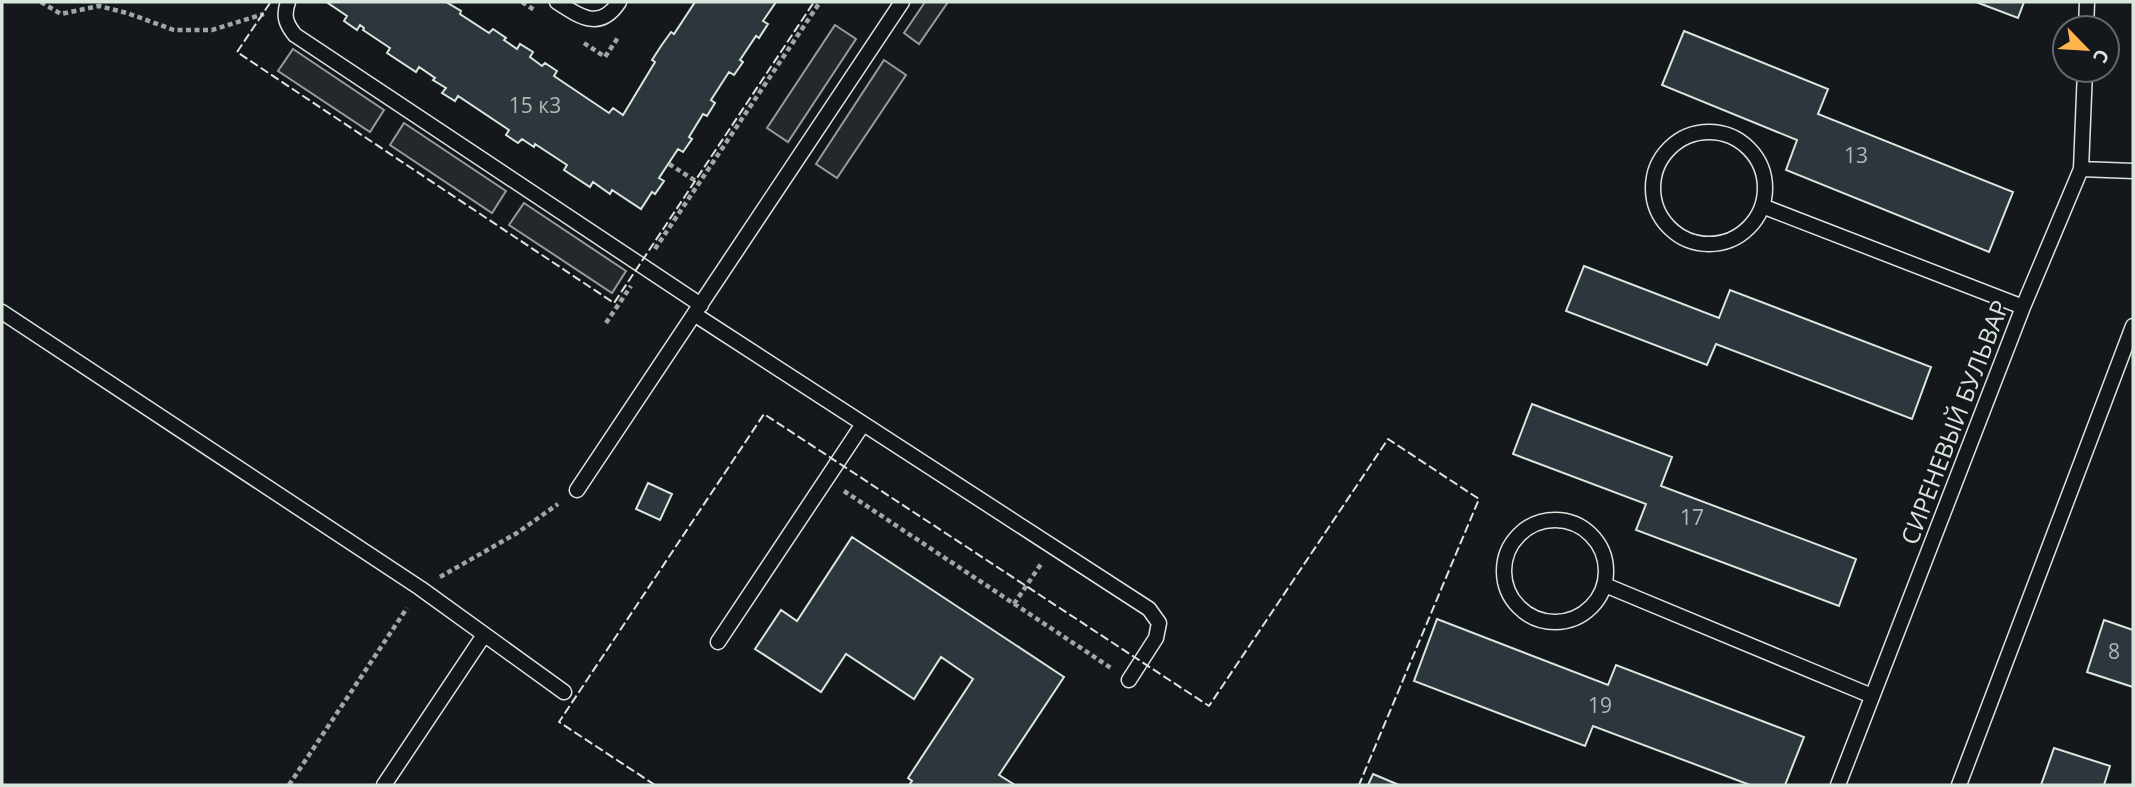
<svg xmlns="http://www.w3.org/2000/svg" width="2135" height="787" viewBox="0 0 2135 787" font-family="'Open Sans',sans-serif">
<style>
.parking{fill:#24282b;stroke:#939e99;stroke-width:2}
.building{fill:#2c363c;stroke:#d8e6dc;stroke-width:2}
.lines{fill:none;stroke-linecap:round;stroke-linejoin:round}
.lane-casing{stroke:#d8e6dc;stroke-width:17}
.path{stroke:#9da8a2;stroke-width:4.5;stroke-dasharray:5 3.5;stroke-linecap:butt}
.lane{stroke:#14181c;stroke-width:14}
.fence{stroke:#d8e6dc;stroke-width:2;stroke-dasharray:9 3.5;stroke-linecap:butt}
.labels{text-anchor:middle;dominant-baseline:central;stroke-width:5;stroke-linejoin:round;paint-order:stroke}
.number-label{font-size:21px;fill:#adbab4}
.street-label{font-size:24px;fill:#d8e6dc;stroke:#14181c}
</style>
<rect width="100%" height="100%" fill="#14181c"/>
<path class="parking" d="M925,2h23l-29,42 -15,-11z
M835,25l21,14 -68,103 -21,-14z
M293,49l91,61 -14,22 -92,-61z
M884,60l22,15 -69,103 -21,-14z
M404,123l102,68 -14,22 -102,-68z
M524,203l102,68 -14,22 -103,-68z"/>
<path class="building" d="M329,2h117l15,9 -1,3 29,19 4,-4 13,9 -2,2 13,9 3,-5 13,8 -3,5 12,9 3,-3 12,8 -3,5 55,37 4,-5 10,7 32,-53 -3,-2 9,-14 10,-14 3,2 21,-32h81l-13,19 5,3 -9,14 -3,-2 -16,24 3,2 -9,13 -5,-3 -18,28 4,3 -8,13 -4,-2 -14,23 3,2 -9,13 -5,-3 -19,29 5,3 -9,13 -3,-2 -11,17 -29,-19 -2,4 -17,-12 -3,5 -26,-17 3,-5 -32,-21 -1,3 -12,-8 -4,4 -12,-8 3,-5 -51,-34 -3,5 -13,-8 4,-5 -13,-8 2,-2 -16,-11 -3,5 -29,-19 3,-5 -27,-18 1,-2 -4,-3 -3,5 -13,-9 3,-5 -19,-13z
M1976,2h48l-6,16z
M1684,31l144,58 -10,25 195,78 -24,60 -203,-82 11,-30 -135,-55z
M1584,266l135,52 11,-28 201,77 -19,52 -196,-75 -9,21 -141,-54z
M1532,404l140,53 -11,29 195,73 -17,47 -203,-76 10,-26 -133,-50z
M648,483l24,11 -12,26 -24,-11z
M852,537l212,140 -65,98 16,10h-106l3,-4 -4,-3 65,-99 -32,-22 -27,42 -68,-45 -25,38 -66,-43 26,-39 16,11z
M1437,619l171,66 8,-20 188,72 -19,48h-35l-157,-59 -8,20 -171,-65z
M2104,620l29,10v57l-46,-15z
M2054,748l56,18 -6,19h-63z
M1373,774l26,11h-31z"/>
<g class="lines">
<defs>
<path id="lane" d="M288,2c-5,14 -2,22 7,33l406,270
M557,2c23,15 43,29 62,0
M2086,28l1,-26
M1653 188a56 56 0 1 1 112 0a56 56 0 1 1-112 0Z
M2081,169l52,2
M1762,206l261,101
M2,312l418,276 144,104
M694,314l455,295 10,14 -3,15 -27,42
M577,490l325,-488
M1504 571a51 51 0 1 1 102 0a51 51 0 1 1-102 0Z
M1605,585l267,111
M718,642l145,-218
M384,785l100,-150
M1838,785l185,-478 58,-138 4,-99
M1959,785l174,-459"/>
</defs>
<use href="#lane" class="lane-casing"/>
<path class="path" d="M41,2l20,12 38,-8 28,7 47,17h38l52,-16
M522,2l14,9
M584,43l21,14 14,-21
M669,164l30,19
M655,249l165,-247
M606,323l25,-37
M844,491l267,177
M440,577l77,-44 41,-29
M1014,604l27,-40
M289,785l118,-177"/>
<use href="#lane" class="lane"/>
<path class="fence" d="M270,3l-33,49 377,251 200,-301
M655,785l-96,-63 205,-308 445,292 179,-267 91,60 -120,286"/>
</g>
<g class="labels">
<g class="number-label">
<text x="535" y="105">15 к3</text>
<text x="1856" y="155">13</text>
<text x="1692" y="517">17</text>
<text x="2114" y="651">8</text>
<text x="1600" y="705">19</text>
</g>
<g class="street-label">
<text transform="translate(1954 422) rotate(-69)">СИРЕНЕВЫЙ БУЛЬВАР</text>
</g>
</g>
<rect width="2135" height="787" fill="none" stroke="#d8e6dc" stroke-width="7"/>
<g transform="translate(2086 49) rotate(115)"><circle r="33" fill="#14181c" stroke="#626a69" stroke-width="2"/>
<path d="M0-5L12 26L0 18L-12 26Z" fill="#ffb74d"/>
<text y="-10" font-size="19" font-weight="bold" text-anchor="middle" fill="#d8e6dc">С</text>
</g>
</svg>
